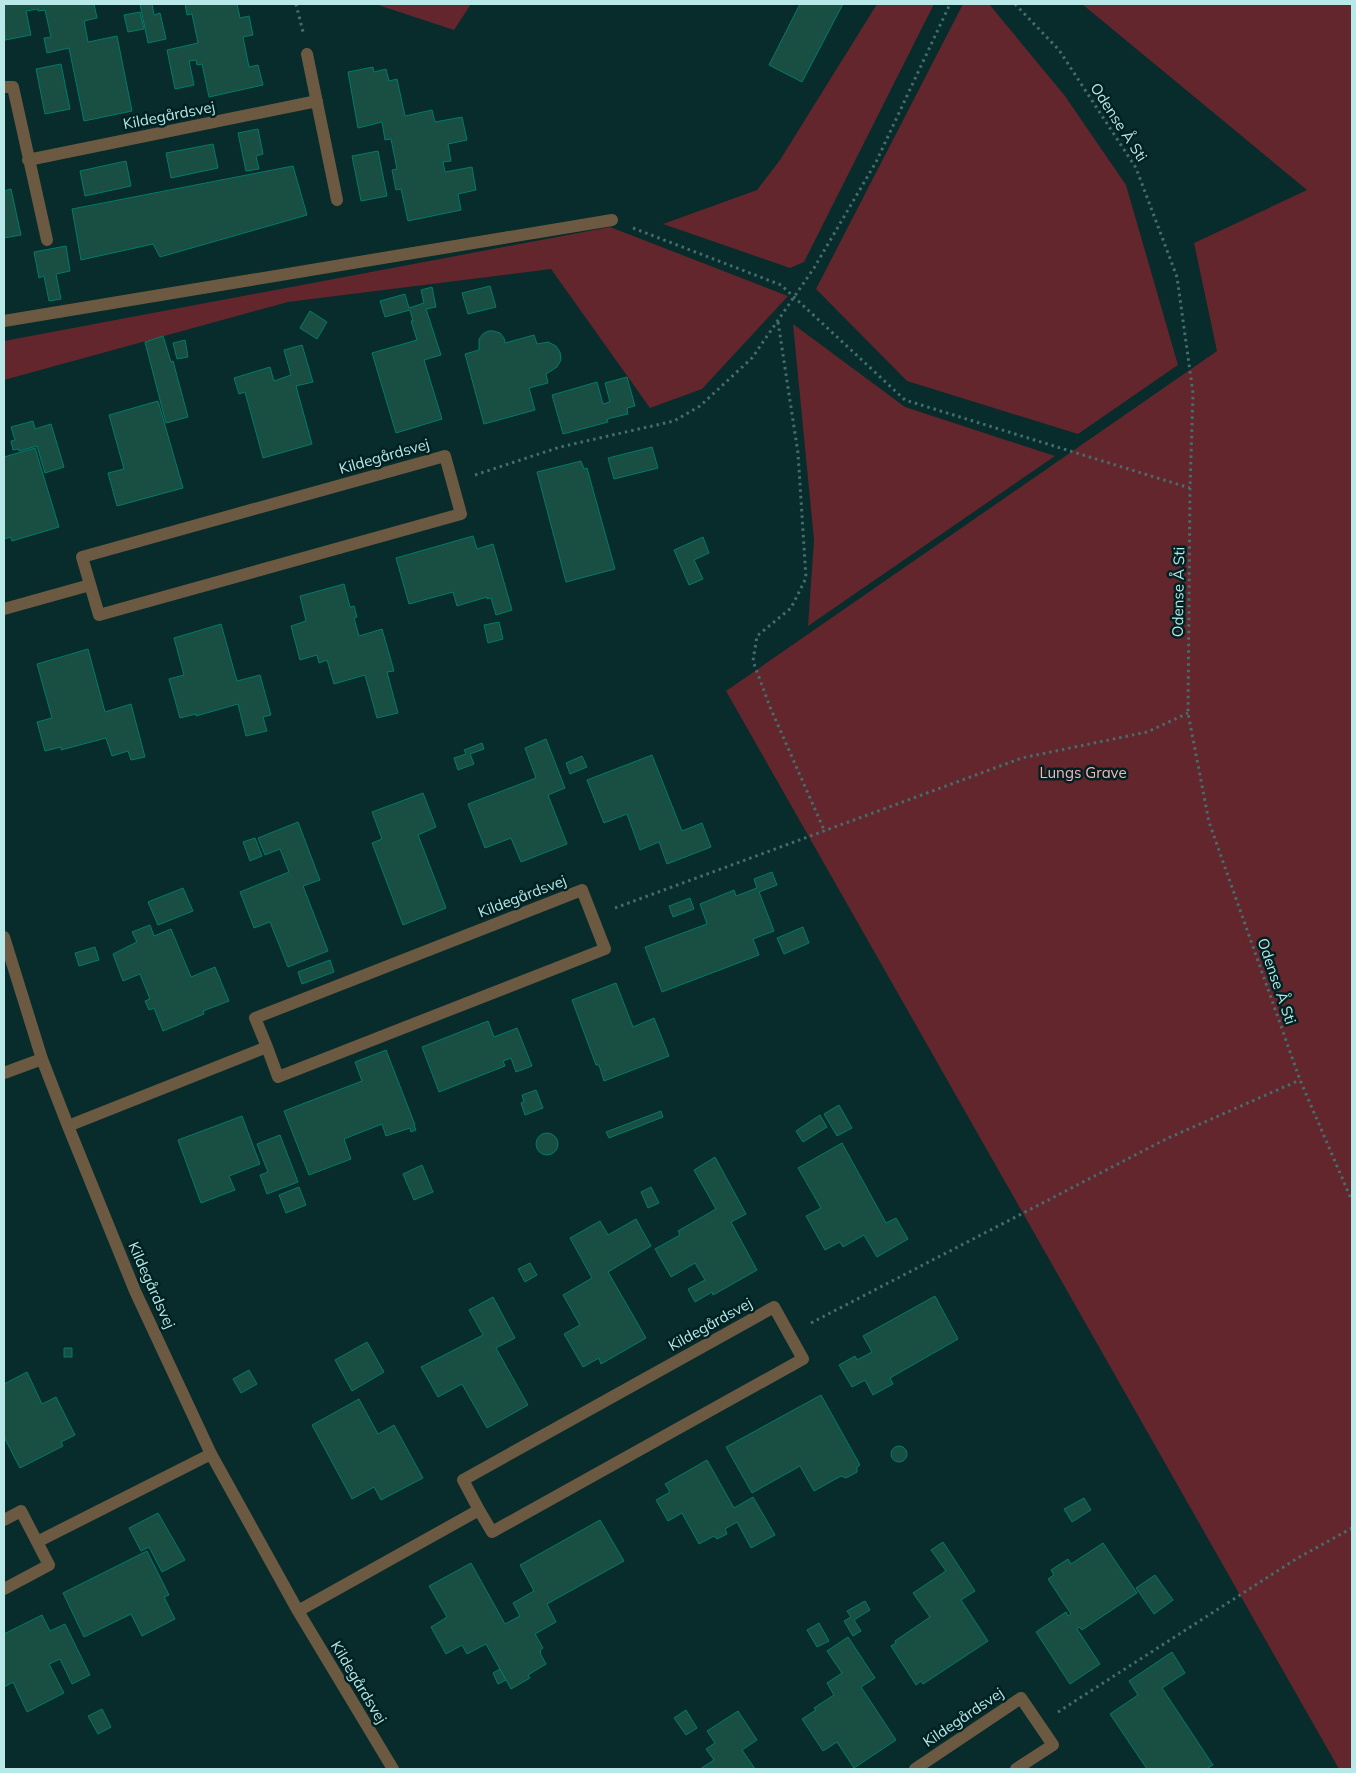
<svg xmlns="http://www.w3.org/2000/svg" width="1356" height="1773" viewBox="0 0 1356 1773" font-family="Mulish,sans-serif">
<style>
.green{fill:#62262c}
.building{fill:#194e43;stroke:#007c69}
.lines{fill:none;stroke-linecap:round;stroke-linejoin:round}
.path{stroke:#456d6d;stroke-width:3;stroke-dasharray:2.5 4;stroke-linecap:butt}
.lane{stroke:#6b5a41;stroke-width:12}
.street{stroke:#6b5a41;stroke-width:12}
.labels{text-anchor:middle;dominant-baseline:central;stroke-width:5;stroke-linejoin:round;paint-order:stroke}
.street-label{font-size:15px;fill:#b8e8e8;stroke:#002122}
.park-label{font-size:15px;fill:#fdb4b7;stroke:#002122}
</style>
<rect width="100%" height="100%" fill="#082b2b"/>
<path class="green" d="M375,4h96l-17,26z
M877,4h57l-130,258 -14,6 -127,-44 94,-34 23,-30z
M963,4h26l76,92 61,89 52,180 -100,69 -171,-53 -91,-92z
M1082,4h270v1765h-13l-613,-1078 491,-340 -23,-108 113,-53z
M610,227l178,69 -86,93 -52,19 -99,-139 -263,33 -284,78v-39z
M793,324l112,83 150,49 -247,170 6,-86z"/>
<path class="building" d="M4,4h90l3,14 -13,3 4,21 29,-6 15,75 -48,10 -15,-73 -22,5 -3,-15 7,-1 -6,-27 -7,1v-2l-12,2 5,24 -26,5z
M140,4h12l2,11 6,-2 6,26 -18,4z
M185,4h52l3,14 9,-2 4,19 -10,2 6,30 9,-2 5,20 -54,12 -7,-33 -5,1 -1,-5 -7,1 5,24 -19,4 -8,-39 31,-7 -6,-29 -5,1z
M800,4h43l-41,78 -33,-17z
M140,12l4,17 -16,3 -4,-17z
M61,64l9,45 -25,5 -9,-45z
M373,67l1,5 12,-3 3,12 8,-2 8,37 27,-6 3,12 27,-5 5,23 -19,4 3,17 -8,1 2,10 27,-5 4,23 -18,4 3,16 -53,11 -7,-32 -5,1 -4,-20 5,-1 -6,-30 -6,1 -3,-18 -24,6 -10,-56z
M258,129l5,25 -7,2 3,13 -13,2 -8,-38z
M213,144l5,24 -47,10 -5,-25z
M378,151l9,45 -26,5 -9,-45z
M126,161l5,25 -46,10 -5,-25z
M293,166l14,49 -147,42 -7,-13 -72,16 -9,-51z
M11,189l10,46 -17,3v-47z
M66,246l4,25 -14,3 5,25 -12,2 -5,-25 -5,2 -5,-26z
M490,286l6,21 -28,7 -6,-21z
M432,287l4,20 -10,2 15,46 -17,5 18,59 -46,14 -24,-80 45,-13 -6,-19h2l-3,-11 -25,7 -5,-16 25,-7 4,14 15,-5 -3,-13z
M310,311l17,11 -10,17 -17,-11z
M488,331h6l6,2 4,5 1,5 29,-8 3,9 11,-2 8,4 4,6 1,8 -4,7 -11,7 2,9 -19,5 6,22 -51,14 -19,-70 14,-4v-11l4,-5z
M163,336l8,26 2,-1 15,56 -22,6 -21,-81z
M185,340l3,17 -11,2 -4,-16z
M302,345l11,37 -17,4 16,58 -49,14 -18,-66 -6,2 -5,-16 36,-11 4,14 17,-6 -7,-25z
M627,377l8,29 -8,2 1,6 -21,5 1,3 -45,12 -11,-39 45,-13 6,22 7,-2 -5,-19z
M158,401l25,87 -66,18 -9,-33 16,-4 -15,-54z
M33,421l2,8 16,-5 13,43 -19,6 -8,-27 -18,5v-2l-6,1 -2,-9 4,-1 -4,-13z
M652,447l6,21 -44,11 -6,-21z
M35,448l24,79 -47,14 -1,-4 -7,2v-82z
M581,461l3,8 3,-1 28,101 -49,13 -29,-110z
M473,536l4,13 16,-5 19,66 -16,5 -5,-17 -4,1v-2l-30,9 -4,-14 -44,12 -13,-46z
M703,537l6,16 -15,7 9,19 -14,6 -15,-35z
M344,584l6,23 4,-1 3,11 -3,1 5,18 23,-7 12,42 -7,1 11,41 -21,5 -12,-43 -31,9 -7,-24 -8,3 -2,-8 -17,5 -9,-34 15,-5 -6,-25z
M499,622l4,17 -15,4 -4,-18z
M221,624l16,57 23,-6 11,40 -8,2 4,14 -21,5 -8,-32 -42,12v-2l-16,4 -11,-39 15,-4 -10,-37z
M88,649l17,63 26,-8 14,53 -14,3 -3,-9 -16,5 -6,-18 -45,12v-3l-16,4 -8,-29 15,-4 -15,-54z
M546,739l19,49 -17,7 19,49 -46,18 -10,-24 -26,10 -17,-44 68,-26 -11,-30z
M482,743l2,6 -14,5 4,10 -16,6 -4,-12 12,-4 -2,-4z
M652,755l30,76 20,-8 9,24 -44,17 -8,-22 -19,8 -13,-36 -23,9 -17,-43z
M582,756l5,11 -17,7 -4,-11z
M423,793l13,34 -18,8 28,73 -43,17 -31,-82 10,-4 -10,-27z
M298,822l22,58 -17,6 25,65 -40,16 -18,-45 -16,6 -14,-36 49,-20 -9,-23 -15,6 -7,-17z
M255,838l7,18 -12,5 -7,-19z
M772,872l5,13 -18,7 15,39 -21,8 6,16 -97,37 -17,-45 62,-23 -7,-20 34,-14 2,6 21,-8 -3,-9z
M183,888l10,23 -35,14 -10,-23z
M690,898l4,11 -21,8 -4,-11z
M150,925l4,11 17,-7 20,48 24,-10 14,34 -26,10 1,3 -41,17 -9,-23 -5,2 -4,-9 5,-2 -10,-25 -17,7 -10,-27 24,-12 -5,-10z
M803,927l6,16 -25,11 -7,-16z
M95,947l4,13 -20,6 -4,-13z
M330,960l4,12 -32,12 -4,-12z
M616,983l17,44 21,-9 15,38 -65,25 -5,-16h-3l-24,-65z
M488,1021l6,16 23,-9 15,38 -16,6 -5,-14 -8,3 2,5 -66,26 -17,-45z
M386,1050l29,75h-1l2,5 -5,2 -1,-4 -24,8 -4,-12 -38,15 7,20 -42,16 -25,-64 78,-30 -7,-19z
M536,1090l7,18 -18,7 -4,-12 3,-1 -2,-7z
M839,1105l13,23 -15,8 -13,-22z
M661,1111l2,6 -54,21 -3,-6z
M820,1115l7,12 -24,15 -7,-11z
M242,1116l18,48 -31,12 6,14 -34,13 -23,-63z
M536 1144a11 11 0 1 1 22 0a11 11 0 1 1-22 0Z
M280,1135l18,47 -31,12 -7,-19 8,-3 -11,-28z
M842,1143l44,80 10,-5 12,21 -31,18 -13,-22 -21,12 -3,-5 -15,8 -19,-34 15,-8 -23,-40z
M715,1157l31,57 -15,8 26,48 -44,25 -1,-3 -17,10 -7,-13 17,-9 -10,-17 -24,14 -16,-28 25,-14 -2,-4 38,-22 -22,-39z
M422,1165l11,27 -19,8 -11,-26z
M299,1187l7,18 -20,8 -7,-18z
M651,1187l8,16 -11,5 -7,-16z
M636,1219l15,27 -43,26 38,66 -45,26 -2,-6 -16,9 -19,-33 16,-9 -17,-30 29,-17 -22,-40 30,-17 8,14z
M530,1263l7,12 -12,7 -7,-13z
M935,1296l23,43 -68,39 3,6 -20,11 -8,-15 -13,7 -13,-22 16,-9 2,4 15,-8 -9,-16z
M493,1297l22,41 -19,10 32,57 -41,23 -25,-44 -24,13 -17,-30 62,-32 -14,-25z
M367,1342l17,30 -32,19 -17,-31z
M64,1348h8v9h-8z
M249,1370l8,14 -16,9 -8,-14z
M27,1372l15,32 14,-7 19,38 -14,7 2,4 -43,22 -16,-31v-53z
M821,1395l39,70 -3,2v5l-11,6 -5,-2 -27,15 -14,-25 -48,27 -26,-46z
M359,1399l19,35 16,-9 29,53 -42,22 -7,-13 -22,12 -40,-74z
M891 1454a8 8 0 1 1 16 0a8 8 0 1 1-16 0Z
M707,1460l27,48 19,-11 22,38 -24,13 -14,-26 -12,7 2,5 -10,5 -3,-3 -15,8 -17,-31 -14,8 -12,-21 14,-8 -5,-8z
M1084,1498l7,12 -19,12 -8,-13z
M158,1513l27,47 -23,12 -13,-25 -8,4 -12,-23z
M600,1520l24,41 -77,43 9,18 -21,12 8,14 -3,2 1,2 -1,1 6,11 -18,11 2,3 -19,11 -25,-45 -19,10 -5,-9 -16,9 -15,-27 16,-10 -18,-31 42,-23 34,61 15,-8 -7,-13 21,-12 -14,-26z
M943,1542l32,49 -14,9 27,41 -65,43 -2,-3 -5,4 -25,-39 5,-3 -1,-2 35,-24 -17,-24 33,-22 -15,-21z
M1103,1543l34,50 -55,37 -3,-3 -2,2 23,35 -30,20 -34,-52 30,-20 2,4 3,-2 -23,-35 6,-4 -3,-5 17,-11 3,5z
M147,1551l22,44 -5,2 11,22 -33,17 -11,-22 -47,23 -21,-44z
M1155,1575l18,25 -19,14 -18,-26z
M865,1601l5,9 -16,10 7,11 -8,5 -9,-15 7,-4 -4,-6z
M42,1615l8,16 15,-7 25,51 -18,9 -12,-25 -11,5 15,29 -37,19 -14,-30 -9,5v-53z
M819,1623l10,18 -12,6 -10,-17z
M848,1637l27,41 -14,9 35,53 -42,28 -17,-26 -14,9 -21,-32 14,-9 -2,-2 20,-13 -7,-12 15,-10 -15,-22z
M1172,1652l13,21 -23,15 51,77 -7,4h-59l-37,-55 28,-19 -9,-14z
M500,1669l6,11 -8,4 -5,-11z
M102,1709l9,18 -13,7 -10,-18z
M686,1710l11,18 -11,7 -12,-17z
M738,1711l19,29 -15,10 13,19h-55l14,-9 -8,-11 9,-6 -8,-12z"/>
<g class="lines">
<path class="path" d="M296,4l7,28
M1015,4l44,46 77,118 41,109 16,116 -3,95 -2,225 21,109 91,258 52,121
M633,228l148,57 124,115 285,88
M778,322l20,131 8,125 -15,30 -34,28 -4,25 17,46 55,125
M475,475l85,-28 114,-26 26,-15 52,-48 62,-90 62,-106 74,-158
M615,908l407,-150 125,-26 41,-19
M811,1323l355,-184 134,-59
M1058,1712l238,-153 56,-31"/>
<path class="lane" d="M4,321l608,-101"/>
<path class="street" d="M307,54l30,146
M4,87h9l34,153
M28,160l289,-59
M445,456l16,58 -362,101 -17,-58z
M4,609l86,-24
M4,937l38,122 26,67 67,165 76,163 87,157 95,158
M4,1073l38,-14
M68,1126l199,-79 11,30 327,-128 -23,-59 -327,128 12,29
M4,1520l17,-9 28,54 -45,24
M37,1542l174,-88
M298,1611l181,-101 13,22 311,-173 -29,-52 -311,173 16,30
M915,1769l106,-71 32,47 -37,24"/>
</g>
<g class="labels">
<g class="street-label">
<text transform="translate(169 115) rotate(-11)">Kildegårdsvej</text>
<text transform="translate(1119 122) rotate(57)">Odense Å Sti</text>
<text transform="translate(384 456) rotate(-16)">Kildegårdsvej</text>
<text transform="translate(1178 592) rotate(-89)">Odense Å Sti</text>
<text transform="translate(522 896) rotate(-21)">Kildegårdsvej</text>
<text transform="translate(1277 981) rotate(71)">Odense Å Sti</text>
<text transform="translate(152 1285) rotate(66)">Kildegårdsvej</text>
<text transform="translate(710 1324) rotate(-29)">Kildegårdsvej</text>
<text transform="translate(359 1682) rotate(59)">Kildegårdsvej</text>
<text transform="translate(963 1717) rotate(-34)">Kildegårdsvej</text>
</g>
<g class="park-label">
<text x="1083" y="772">Lungs Grave</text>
</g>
</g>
<rect width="1356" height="1773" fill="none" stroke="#b8e8e8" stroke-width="10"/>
</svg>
